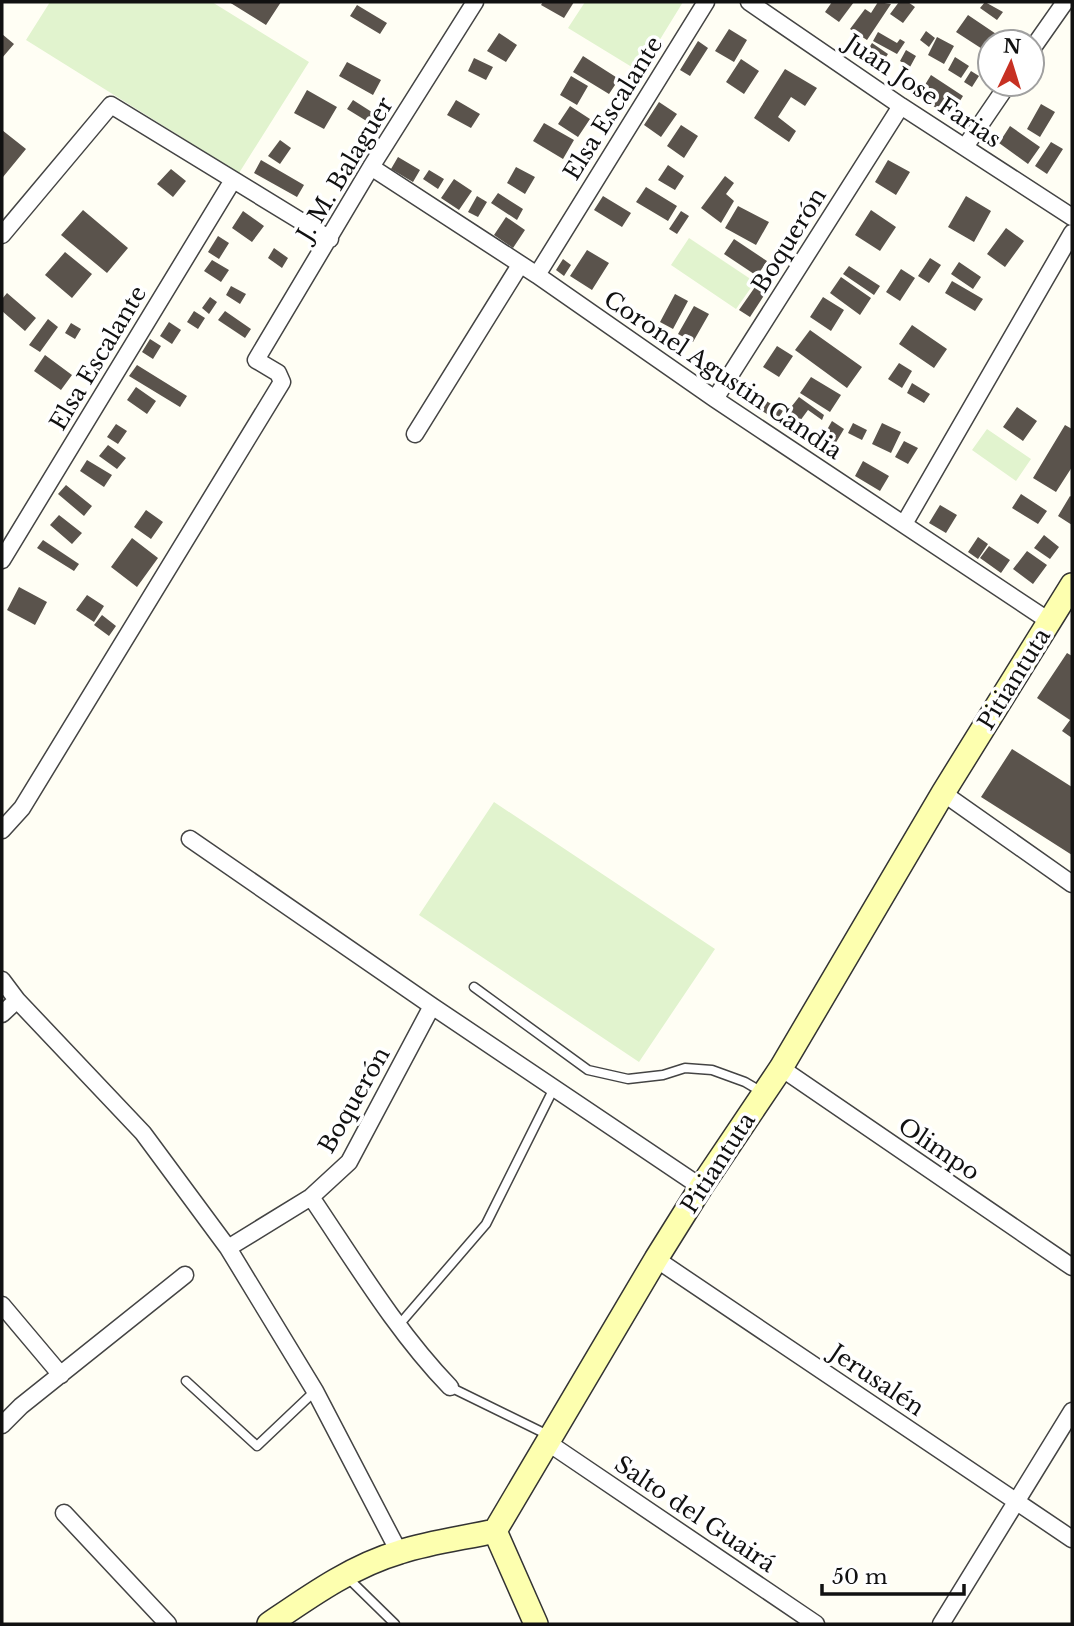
<svg xmlns="http://www.w3.org/2000/svg" width="1074" height="1626" viewBox="0 0 1074 1626" font-family="'Libre Baskerville',serif">
<style>
.pitch{fill:#e1f3ce}
.building{fill:#5a534c}
.lines{fill:none;stroke-linecap:round;stroke-linejoin:round}
.lane-casing{stroke:#444;stroke-width:11}
.street-casing{stroke:#444;stroke-width:19}
.secondary-casing{stroke:#333;stroke-width:26}
.lane{stroke:#fff;stroke-width:8}
.street{stroke:#fff;stroke-width:16}
.secondary{stroke:#fdffaf;stroke-width:23}
.labels{text-anchor:middle;dominant-baseline:central;stroke-width:7;stroke-linejoin:round;paint-order:stroke}
.street-label{font-size:23px;fill:#111;stroke:#fff}
</style>
<rect width="100%" height="100%" fill="#fffef4"/>
<path class="pitch" d="M50,2h162l97,60 -70,111 -213,-133z
M585,2h98l-43,70 -72,-44z
M689,238l66,44 -19,27 -65,-44z
M987,429l44,30 -15,22 -44,-31z
M494,802l221,147 -76,113 -220,-147z"/>
<path class="building" d="M229,2h52l-15,23z
M543,2h31l-10,16 -23,-13z
M832,2h22l-15,20 -14,-10z
M878,2l13,2 -24,36 -17,-11 15,-20 6,4z
M899,2h9l7,5 -12,16 -13,-9z
M985,2l18,10 -6,8 -17,-12z
M357,5l30,18 -7,11 -30,-18z
M968,15l40,27h-18v12l-34,-22z
M729,29l18,11 -13,22 -19,-11z
M926,31l9,7 -6,9 -9,-7z
M878,32l19,11 3,-4 5,3 -8,12 -24,-13z
M499,33l18,12 -11,17 -19,-11z
M2,34l12,10 -12,14z
M937,37l17,9 -10,18 -16,-9z
M698,41l10,7 -18,28 -10,-6z
M872,43l16,11 -6,9 -16,-10z
M906,50l10,6 -6,11 -10,-6z
M583,56l36,23 -10,15 -36,-22z
M955,57l14,9 -8,12 -13,-8z
M474,58l19,9 -7,13 -18,-9z
M741,59l18,12 -15,23 -18,-12z
M347,62l34,18 -8,15 -34,-19z
M785,69l32,19 -12,18 -14,-9 -13,20 18,14 -7,11 -35,-24z
M971,71l8,5 -7,11 -8,-5z
M931,75l32,21 -13,21 -32,-21z
M571,76l17,10 -11,19 -17,-10z
M307,90l30,17 -13,22 -30,-16z
M353,100l25,16 -5,9 -26,-16z
M456,100l24,14 -9,14 -24,-13z
M659,102l18,12 -16,23 -17,-12z
M1041,104l14,8 -15,25 -13,-8z
M570,106l20,13 -12,18 -20,-13z
M544,123l30,17 -11,19 -30,-18z
M681,125l17,11 -14,22 -17,-12z
M1010,126l30,21 -12,17 -29,-21z
M2,130l24,19 -23,28 -1,-1z
M280,140l11,8 -11,16 -12,-8z
M1051,142l12,7 -16,25 -12,-8z
M398,157l22,13 -7,12 -22,-13z
M261,160l43,25 -7,12 -43,-24z
M888,160l22,12 -14,23 -21,-13z
M668,165l16,11 -9,14 -17,-10z
M516,167l19,10 -10,17 -18,-11z
M171,169l15,12 -13,16 -16,-13z
M429,170l15,9 -6,10 -15,-10z
M725,176l9,7 -8,11 8,7 -13,22 -20,-15z
M454,179l18,12 -13,19 -18,-12z
M646,187l31,19 -9,15 -32,-19z
M498,193l25,16 -6,11 -26,-17z
M477,196l10,6 -9,15 -10,-5z
M603,196l28,17 -9,14 -28,-17z
M966,196l25,15 -17,31 -26,-15z
M738,206l31,16 -13,23 -31,-17z
M83,210l45,38 -21,25 -46,-38z
M871,210l25,17 -16,24 -25,-16z
M243,211l21,15 -12,16 -20,-14z
M681,211l8,5 -12,18 -8,-5z
M506,217l19,13 -12,18 -19,-13z
M1006,228l18,13 -19,26 -18,-13z
M218,236l11,7 -10,16 -11,-7z
M734,239l33,22 -10,15 -33,-22z
M274,248l14,10 -6,10 -14,-10z
M587,250l22,13 -17,27 -22,-14z
M65,252l27,22 -20,24 -27,-23z
M930,258l11,7 -12,18 -11,-7z
M563,259l8,6 -7,11 -8,-6z
M212,260l17,10 -8,12 -17,-11z
M959,262l22,15 -8,12 -22,-15z
M849,266l31,20 -6,9 -31,-21z
M901,269l14,9 -15,23 -14,-9z
M841,277l30,21 -11,17 -30,-22z
M952,281l31,18 -8,12 -30,-18z
M231,286l15,8 -6,10 -14,-9z
M755,287l10,7 -15,23 -11,-7z
M7,293l29,25 -11,13 -23,-20v-12z
M675,294l13,7 -15,28 -13,-7z
M210,297l7,5 -8,12 -7,-6z
M823,297l21,13 -13,21 -21,-14z
M694,306l15,8 -16,28 -15,-8z
M194,311l11,7 -7,11 -11,-7z
M225,311l26,18 -6,9 -27,-18z
M48,319l10,8 -18,25 -11,-7z
M169,322l12,8 -9,14 -12,-8z
M71,323l10,6 -6,10 -10,-6z
M912,325l35,24 -13,19 -35,-24z
M810,330l52,37 -15,21 -52,-38z
M150,339l11,7 -8,13 -11,-7z
M777,346l16,10 -14,21 -16,-10z
M45,355l27,20 -11,15 -27,-19z
M899,363l13,8 -10,17 -14,-9z
M137,365l50,31 -7,11 -51,-31z
M811,377l30,18 -11,17 -30,-19z
M912,383l18,11 -6,9 -17,-10z
M136,387l20,14 -9,13 -20,-14z
M799,397l25,18 -2,5 -14,-10 -11,15 -13,-9z
M763,399l20,12 -6,9 -20,-12z
M1017,407l20,14 -14,20 -20,-14z
M832,421l12,8 -12,20 -12,-7z
M853,423l14,7 -5,10 -14,-7z
M882,423l19,9 -10,21 -19,-9z
M116,424l11,7 -9,13 -11,-7z
M1065,425l7,4v38l-16,25 -23,-14z
M904,441l14,7 -10,16 -13,-7z
M108,445l18,13 -9,11 -18,-13z
M87,460l25,15 -8,12 -24,-16z
M863,461l26,15 -9,15 -25,-15z
M66,485l26,21 -8,10 -26,-22z
M1021,494l26,17 -9,13 -26,-16z
M1070,496l2,1v28l-14,-9z
M940,505l17,10 -11,18 -17,-10z
M146,510l17,12 -12,17 -17,-12z
M59,515l23,18 -10,11 -22,-19z
M1044,535l15,12 -9,12 -16,-11z
M978,537l10,7 -10,15 -10,-7z
M132,538l26,20 -21,29 -26,-20z
M43,540l36,24 -5,7 -37,-23z
M989,546l21,14 -9,13 -21,-15z
M1027,551l20,14 -14,19 -20,-15z
M19,587l28,15 -12,23 -28,-15z
M87,595l17,11 -10,16 -18,-12z
M102,615l14,11 -7,10 -15,-11z
M1067,653l5,3v82l-10,-7 8,-11 -33,-22z
M1012,749l60,38v68l-91,-58z"/>
<g class="lines">
<defs>
<path id="lane" d="M474,987l114,83 40,9 35,-4 22,-7 27,2 33,12 17,10
M398,1326l88,-102 68,-136
M186,1381l71,65 58,-55
M450,1387l98,48
M348,1578l47,46"/>
<path id="street" d="M749,2l152,104 171,111
M1032,49l33,-47
M965,147l43,-63
M371,167l166,108 178,124 334,222
M2,235l109,-130 219,134
M537,275l169,-273
M715,399l186,-293
M415,434l105,-169
M904,524l168,-291
M2,560l231,-380
M943,793l129,91
M2,830l20,-22 260,-426 -4,-9 -22,-13 115,-193 104,-165
M190,839l242,167 269,181
M2,980l15,20 126,133 85,115 87,143 84,161
M2,1014l15,-14
M781,1068l291,199
M311,1197c44,65 85,134 139,190
M228,1248l83,-51 38,-35 83,-156
M656,1259l416,280
M2,1305l59,70
M2,1425l19,-19 164,-131
M547,1442l269,182
M64,1513l104,111
M941,1624l131,-213"/>
<path id="secondary" d="M495,1531l41,93
M269,1624c41,-28 83,-58 131,-72 31,-10 64,-14 95,-21l161,-272 45,-72 80,-119 162,-275 129,-208"/>
</defs>
<use href="#lane" class="lane-casing"/>
<use href="#street" class="street-casing"/>
<use href="#secondary" class="secondary-casing"/>
<use href="#lane" class="lane"/>
<use href="#street" class="street"/>
<use href="#secondary" class="secondary"/>
</g>
<g class="labels">
<g class="street-label">
<text transform="translate(923 91) rotate(34)">Juan Jose Farias</text>
<text transform="translate(613 108) rotate(-58)">Elsa Escalante</text>
<text transform="translate(345 169) rotate(-59)">J. M. Balaguer</text>
<text transform="translate(789 240) rotate(-58)">Boquerón</text>
<text transform="translate(98 358) rotate(-59)">Elsa Escalante</text>
<text transform="translate(723 375) rotate(34)">Coronel Agustin Candia</text>
<text transform="translate(1014 679) rotate(-58)">Pitiantuta</text>
<text transform="translate(354 1100) rotate(-60)">Boquerón</text>
<text transform="translate(939 1149) rotate(34)">Olimpo</text>
<text transform="translate(718 1163) rotate(-57)">Pitiantuta</text>
<text transform="translate(877 1380) rotate(34)">Jerusalén</text>
<text transform="translate(695 1514) rotate(34)">Salto del Guairá</text>
</g>
</g>
<rect width="1074" height="1626" fill="none" stroke="#111111" stroke-width="7"/>
<g transform="translate(1011 63) rotate(4)"><circle r="33" fill="#ffffff" stroke="#a0a0a0" stroke-width="2"/>
<path d="M0-5L12 26L0 18L-12 26Z" fill="#c73123"/>
<text y="-10" font-size="19" font-weight="bold" text-anchor="middle" fill="#111111">N</text>
</g>
<path d="M822 1584v10h142v-10" fill="none" stroke="#111111" stroke-width="3.5"/>
<text x="832" y="1584" font-size="21" fill="#111111" stroke="#ffffff" stroke-width="5" paint-order="stroke">50 m</text>
</svg>
